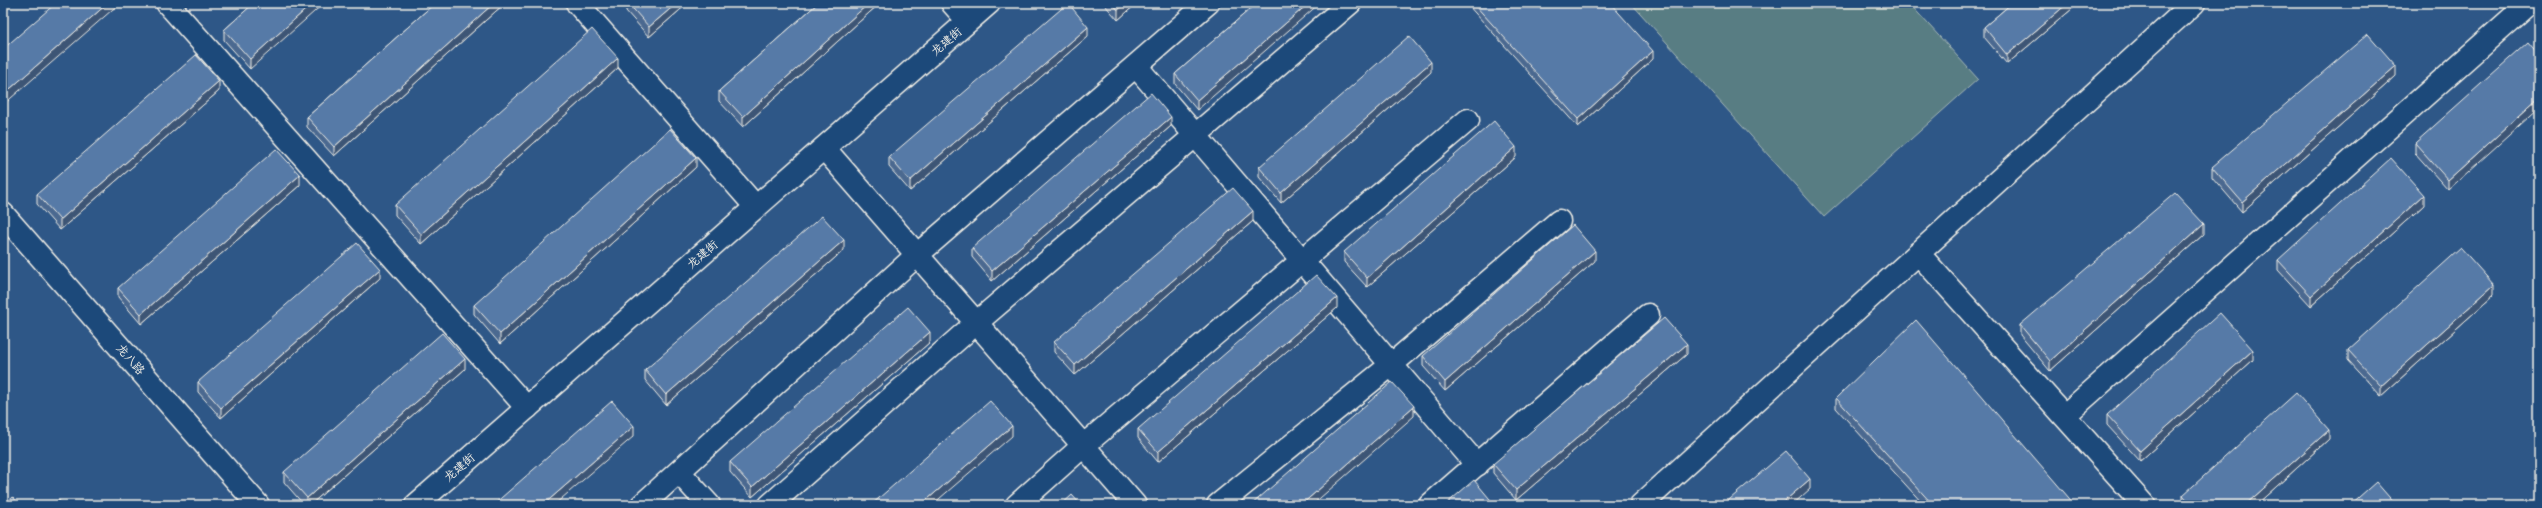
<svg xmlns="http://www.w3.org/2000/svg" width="2542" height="508" viewBox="0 0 2542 508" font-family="Delius,'LXGW WenKai TC',sans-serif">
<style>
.park{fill:#587d83;stroke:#a6b7b6}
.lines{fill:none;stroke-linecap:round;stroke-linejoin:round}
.street-casing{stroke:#f4f1e8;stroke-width:25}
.secondary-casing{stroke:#f4f1e8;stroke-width:25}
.street{stroke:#1f4a7a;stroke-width:22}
.secondary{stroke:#1f4a7a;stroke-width:22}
.wall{fill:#4b6990;stroke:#f4f1e8}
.shaded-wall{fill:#3d5575;stroke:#f4f1e8}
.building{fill:#577aa7;stroke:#f4f1e8}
.labels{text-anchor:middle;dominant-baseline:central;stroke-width:4;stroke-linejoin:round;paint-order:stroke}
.street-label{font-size:12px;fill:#f4f1e8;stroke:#1f4a7a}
</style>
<rect width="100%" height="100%" fill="#2e5787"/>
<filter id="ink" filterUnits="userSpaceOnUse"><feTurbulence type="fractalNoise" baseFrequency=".025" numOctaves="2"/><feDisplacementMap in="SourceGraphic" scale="8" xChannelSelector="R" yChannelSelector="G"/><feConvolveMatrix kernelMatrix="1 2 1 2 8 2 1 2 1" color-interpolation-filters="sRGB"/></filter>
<g filter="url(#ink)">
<path class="park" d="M1631,3h278l69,76 -154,138z"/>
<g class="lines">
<defs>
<path id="street" d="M167,3l360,405
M577,3l179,204
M1136,66l341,399
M824,148l311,357
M1918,253l226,252
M2064,416l465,-413
M679,472l30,33
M642,505l275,-250 291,-252
M770,505l206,-182 374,-320
M1017,505l66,-59 385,-326
M1218,505l173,-140 168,-144
M1430,505l218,-190
M1641,505l553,-502"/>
<path id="secondary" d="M952,3l16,18
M3,214l255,291
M416,505l573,-502"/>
</defs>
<use href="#street" class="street-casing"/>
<use href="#secondary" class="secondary-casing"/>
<use href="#street" class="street"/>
<use href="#secondary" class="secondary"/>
</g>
<path class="wall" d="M254,3l-4,66 -26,-29v-10z
M435,3h70l-171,153 -27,-29v-10z
M626,3h62l-39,34 -23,-26z
M818,3h62l-137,124 -24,-26v-10z
M1103,3h34l-19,17z
M1257,3l-60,107 -22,-26v-10z
M1466,3h144l43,56 -75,68z
M2012,3h67l-72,61 -23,-27v-10z
M1088,36l-178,155 -21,-24v-10z
M2539,55l-91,135 -33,-37v-10z
M618,68l-197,176 -26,-29v-10z
M1431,72l-150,131 -22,-26v-10z
M2396,76l-154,136 -30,-35v-10z
M219,91l-159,139 -23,-26v-10z
M1171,126l-179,155 -20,-24v-9z
M1516,157l-149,130 -23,-25v-10z
M696,167l-196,177 -26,-30v-9z
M300,185l-159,139 -23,-27v-9z
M2424,205l-113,101 -33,-36v-10z
M1253,221l-178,154 -21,-23v-10z
M2204,234l-154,137 -30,-36v-10z
M844,250l-178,155 -21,-25v-10z
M1595,261l-150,130 -22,-25v-10z
M380,278l-159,140 -23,-26v-10z
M2494,295l-113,101 -33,-36v-10z
M1337,308l-179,154 -20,-24v-9z
M930,342l-178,155 -22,-25v-10z
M1687,354l-171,146 -23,-27v-9z
M2253,360l-113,101 -33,-36v-10z
M465,369l-155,136h-6l-20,-23v-10z
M1836,398l239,107h-151l-88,-97z
M2329,439l-73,66h-73v-10z"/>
<path class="shaded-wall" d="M108,3h12l-117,102v-10z
M313,3h11l-74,66v-10z
M494,3h11l-171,153v-9z
M677,3h11l-39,34v-10z
M869,3h11l-137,124v-10z
M1126,3h11l-19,17v-10z
M1309,3h11l-123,107v-10z
M2068,3h11l-72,61v-9z
M1088,27v9l-178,155v-10z
M1653,51v8l-75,68v-8z
M618,58v10l-197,176v-10z
M1431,62v10l-150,131v-10z
M2396,66v10l-154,136v-10z
M219,81v10l-159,139v-10z
M2539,98v10l-91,82v-10z
M1171,117v9l-179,155v-10z
M1516,147v10l-149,130v-9z
M696,158v9l-196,177v-10z
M300,175v10l-159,139v-10z
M2424,195v10l-113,101v-10z
M1253,211v10l-178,154v-10z
M2204,224v10l-154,137v-10z
M844,240v10l-178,155v-10z
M1595,251v10l-150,130v-9z
M380,269v9l-159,140v-10z
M2494,285v10l-113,101v-10z
M1337,298v10l-179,154v-10z
M930,332v10l-178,155v-10z
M1687,344v10l-171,146v-10z
M2253,350v10l-113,101v-10z
M465,359v10l-155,136h-3v-7z
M1414,406v10l-102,89h-11z
M634,426v10l-80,69h-11z
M1012,426v10l-80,69h-11z
M2329,430v9l-73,66h-11z
M1810,479v10l-18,16h-12z"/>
<path class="building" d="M56,3h52l-105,92v-46z
M254,3h59l-63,56 -26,-29z
M435,3h59l-160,144 -27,-30z
M628,3h49l-28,24z
M818,3h51l-126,114 -24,-26z
M1068,3l20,24 -178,154 -21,-24z
M1112,3h14l-8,7z
M1257,3h52l-112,97 -22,-26z
M1473,3h137l43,48 -75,68z
M2012,3h56l-61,52 -23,-28z
M592,29l26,29 -197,176 -26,-29z
M2368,34l28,32 -154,136 -30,-35z
M1409,36l22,26 -150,131 -22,-26z
M2528,42l11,13v43l-91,82 -33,-37z
M196,55l23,26 -159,139 -23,-26z
M1151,93l20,24 -179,154 -20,-23z
M1494,121l22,26 -149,131 -23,-26z
M670,129l26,29 -196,176 -26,-29z
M276,149l24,26 -159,139 -23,-26z
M2391,158l33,37 -113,101 -33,-36z
M1233,188l20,23 -178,154 -21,-23z
M2175,193l29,31 -154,137 -30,-36z
M822,216l22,24 -178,155 -21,-25z
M1573,225l22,26 -150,131 -22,-26z
M357,243l23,26 -159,139 -23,-26z
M2461,248l33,37 -113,101 -33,-36z
M1316,275l21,23 -179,154 -20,-23z
M908,307l22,25 -178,155 -22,-25z
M2220,313l33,37 -113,101 -33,-36z
M1664,318l23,26 -171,146 -23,-26z
M1916,320l159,185h-142l-97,-107z
M442,333l23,26 -158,139 -23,-26z
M1392,382l22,24 -113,99h-50z
M2296,393l33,37 -84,75h-53l-9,-10z
M612,401l22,25 -91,79h-50z
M990,401l22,25 -91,79h-50z
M1786,451l24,28 -30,26h-57z
M1474,480l20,24 -2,1h-47z
M2376,482l20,23h-46z
M1072,495l9,10h-20z
M13,497l7,8h-16z
M59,500l5,5h-10z
M696,501l4,4h-9z
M2539,501v4h-5z"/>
</g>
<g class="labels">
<g class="street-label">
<text transform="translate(946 41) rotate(-41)">龙建街</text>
<text transform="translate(702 254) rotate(-41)">龙建街</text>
<text transform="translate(131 359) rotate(49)">龙八路</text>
<text transform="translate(459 467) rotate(-41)">龙建街</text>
</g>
</g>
<rect width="2542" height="508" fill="none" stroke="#1f4a7a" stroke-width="16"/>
<rect x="8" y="8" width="2526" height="492" fill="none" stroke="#f4f1e8" stroke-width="1.5" filter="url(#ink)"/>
</svg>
